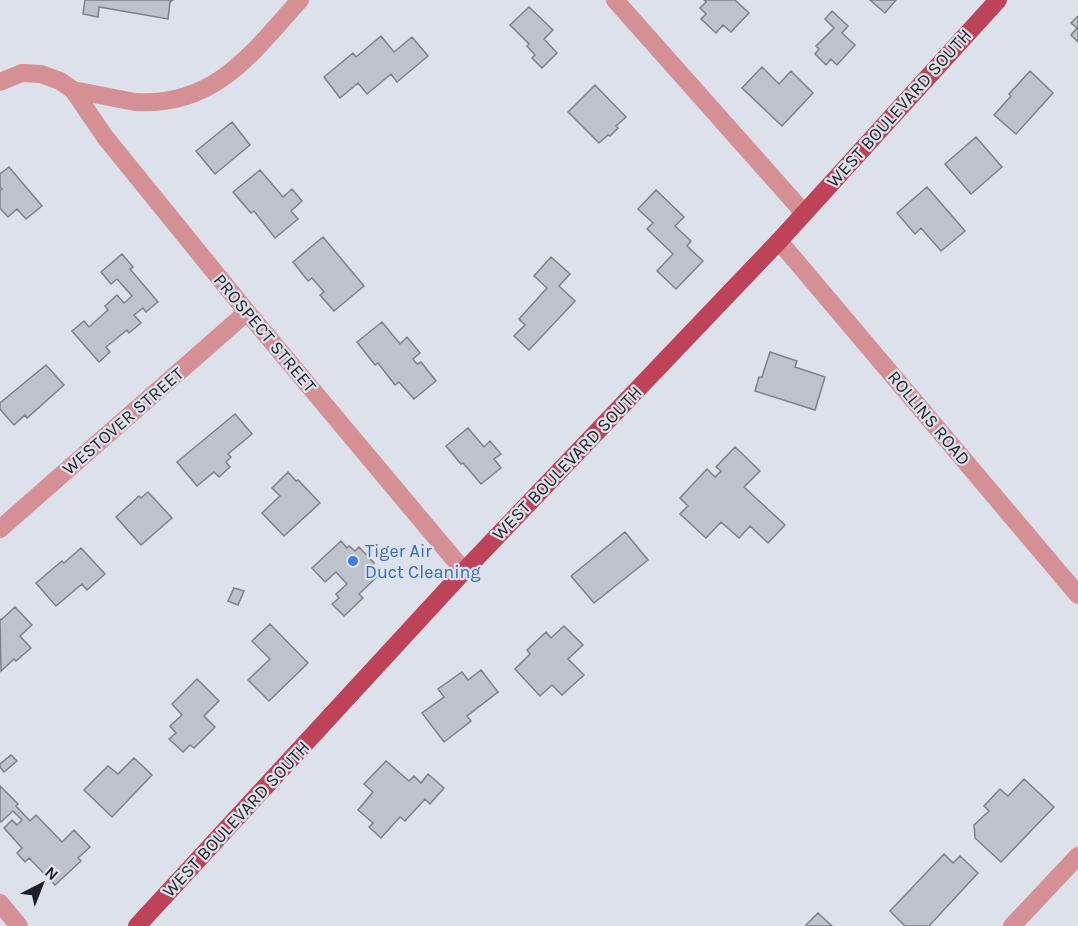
<svg xmlns="http://www.w3.org/2000/svg" width="1078" height="926" viewBox="0 0 1078 926" font-family="Karla,sans-serif">
<style>
.building{fill:#bec2cd;stroke:#7d818b;stroke-width:1.5}
.lines{fill:none;stroke-linecap:round;stroke-linejoin:round}
.minor{stroke:#d59096;stroke-width:18}
.major{stroke:#be4258;stroke-width:18}
.shop-dot{fill:#3f7fe0;stroke:#dce1ec;stroke-width:2}
.labels{text-anchor:middle;dominant-baseline:central;stroke-width:4.5;stroke-linejoin:round;paint-order:stroke}
.street-label{font-size:18px;fill:#1e2024;stroke:#dce1ec}
.shop-label{font-size:18px;fill:#366cbe;stroke:#dce1ec;text-anchor:start}
</style>
<rect width="100%" height="100%" fill="#dce1ec"/>
<path class="building" d="M85,0h88l-3,2 -2,17 -69,-12 -1,10 -15,-3z
M704,0h31l14,13 -18,19 -8,-7 -7,8 -15,-14 5,-5 -6,-6 6,-6z
M870,0h26l-11,13z
M529,7l24,23 -9,9 13,14 -15,15 -10,-10 3,-3 -8,-9 2,-2 -19,-19z
M832,11l16,15 -6,7 13,12 -18,20 -6,-6 -5,6 -11,-11 4,-5 -3,-3 18,-18 -9,-9z
M1078,16v26l-7,-7 6,-7 -6,-5z
M381,36l13,16 18,-15 16,19 -31,26 -6,-8 -24,20 -9,-11 -18,15 -16,-21 29,-24 3,4z
M762,67l17,17 12,-13 22,22 -31,33 -40,-38z
M1030,71l23,22 -37,41 -22,-19 17,-19 -2,-2z
M595,85l31,32 -10,9 2,2 -8,8 -2,-1 -9,8 -31,-31z
M232,122l18,23 -35,29 -19,-23z
M976,137l26,30 -31,27 -26,-30z
M9,167l33,39 -16,13 -9,-10 -9,8 -8,-9v-18l2,-1 -2,-2v-13z
M260,170l23,27 9,-8 10,12 -11,10 7,8 -23,19 -21,-27 -3,2 -18,-21z
M927,187l38,44 -24,20 -20,-23 -6,6 -18,-21z
M656,190l28,27 -9,9 16,15 -4,5 16,15 -27,28 -19,-18 16,-17 -26,-25 6,-6 -15,-14z
M323,237l41,49 -30,25 -14,-16 4,-3 -12,-14 -4,3 -15,-19z
M122,254l11,13 -3,2 28,33 -12,10 -3,-4 -9,7 7,8 -12,10 -2,-3 -21,17 4,5 -11,10 -27,-31 12,-10 5,6 19,-17 -3,-4 12,-11 7,8 8,-7 -15,-17 -6,5 -10,-12z
M551,257l19,17 -11,12 16,15 -46,49 -15,-14 11,-11 -6,-6 28,-31 -13,-12z
M382,322l18,22 7,-7 13,16 -7,6 4,5 4,-2 15,19 -22,18 -15,-17 -4,3 -17,-22 -3,2 -18,-23z
M770,352l27,9 -2,6 30,10 -10,33 -60,-19 4,-14h3z
M46,365l18,20 -37,33 -2,-3 -11,10 -14,-16v-6z
M235,414l17,20 -24,20 3,3 -5,5 4,5 -11,10 -5,-5 -17,14 -20,-24z
M468,428l16,19 6,-6 11,13 -7,5 7,9 -20,16 -18,-21 -2,1 -15,-18z
M735,447l25,24 -16,16 41,38 -17,18 -18,-17 -11,12 -18,-16 -15,16 -26,-24 8,-8 -8,-8 27,-29 8,8 6,-6 -5,-4z
M288,472l8,9 2,-1 22,23 -36,33 -22,-23 18,-17 -8,-8z
M148,492l24,26 -31,27 -25,-28 23,-21 2,2z
M625,532l23,28 -54,43 -23,-27z
M341,541l6,7 2,-2 6,5 4,-4 15,16 -1,2 8,8 -22,21 4,4 -19,18 -12,-12 7,-6 -3,-4 11,-10 -11,-12 -11,10 -13,-14z
M81,548l24,26 -18,16 -5,-6 -26,22 -20,-23 26,-22 2,2z
M234,588l10,3 -6,14 -10,-4z
M15,607l17,18 -12,11 11,12 -15,13 -2,-2 -13,12 -1,-52 1,1z
M270,624l38,39 -39,38 -21,-21 22,-21 -18,-18z
M564,626l19,19 -15,14 16,16 -22,20 -10,-10 -12,11 -25,-27 15,-15 -3,-4 19,-18 5,6z
M481,670l17,22 -31,24 4,5 -27,21 -22,-29 22,-16 -6,-8 24,-17 6,8z
M197,679l22,22 -15,15 11,11 -21,21 -4,-3 -7,7 -14,-13 7,-6 -6,-7 12,-11 -10,-11z
M11,755l6,6 -13,11 -4,-5v-3z
M134,758l18,17 -40,42 -28,-27 24,-24 10,8z
M386,761l23,20 5,-5 7,7 7,-9 16,14 -14,16 -5,-5 -20,22 -5,-4 -19,21 -12,-11 4,-4 -15,-13 15,-18 -9,-8z
M1024,779l30,28 -53,55 -26,-24 -1,-13 15,-14 -5,-5 16,-17 8,7z
M0,786l18,18 -2,2 14,15 6,-6 26,27 12,-12 16,17 -12,11 3,3 -26,24 -26,-27 -4,4 -8,-9 5,-5 -18,-20 8,-8 5,5 5,-5 -9,-9 -12,11 -1,-1z
M944,854l9,9 7,-7 18,17 -49,53h-24l-15,-15z
M818,913l14,13h-25l-1,-1z"/>
<g class="lines">
<path class="minor" d="M615,0l189,213
M0,82l22,-9 19,1 19,7 13,9 62,12c80,5 117,-49 165,-102
M73,90l32,47 142,175 217,259
M779,241l299,354
M0,529l247,-217
M0,903l19,23
M1012,926l66,-70"/>
<path class="major" d="M137,926l327,-355 315,-330 219,-241"/>
</g>
<circle class="shop-dot" cx="353" cy="561" r="6"/>
<g class="labels">
<g class="street-label">
<text transform="translate(899 108) rotate(-48)">WEST BOULEVARD SOUTH</text>
<text transform="translate(265 333) rotate(50)">PROSPECT STREET</text>
<text transform="translate(929 418) rotate(50)">ROLLINS ROAD</text>
<text transform="translate(123 421) rotate(-41)">WESTOVER STREET</text>
<text transform="translate(567 463) rotate(-46)">WEST BOULEVARD SOUTH</text>
<text transform="translate(236 819) rotate(-47)">WEST BOULEVARD SOUTH</text>
</g>
<g class="shop-label">
<text x="365" y="551">Tiger Air<tspan x="365" dy="21">Duct Cleaning</tspan></text>
</g>
</g>
<g transform="translate(42 884) rotate(42)" stroke="#dce1ec" stroke-width="4.5" paint-order="stroke">
<path d="M0-4.5L10 22L0 15L-10 22Z" fill="#1e2024"/>
<text y="-9" font-size="16" font-weight="bold" text-anchor="middle" fill="#1e2024">N</text>
</g>
</svg>
